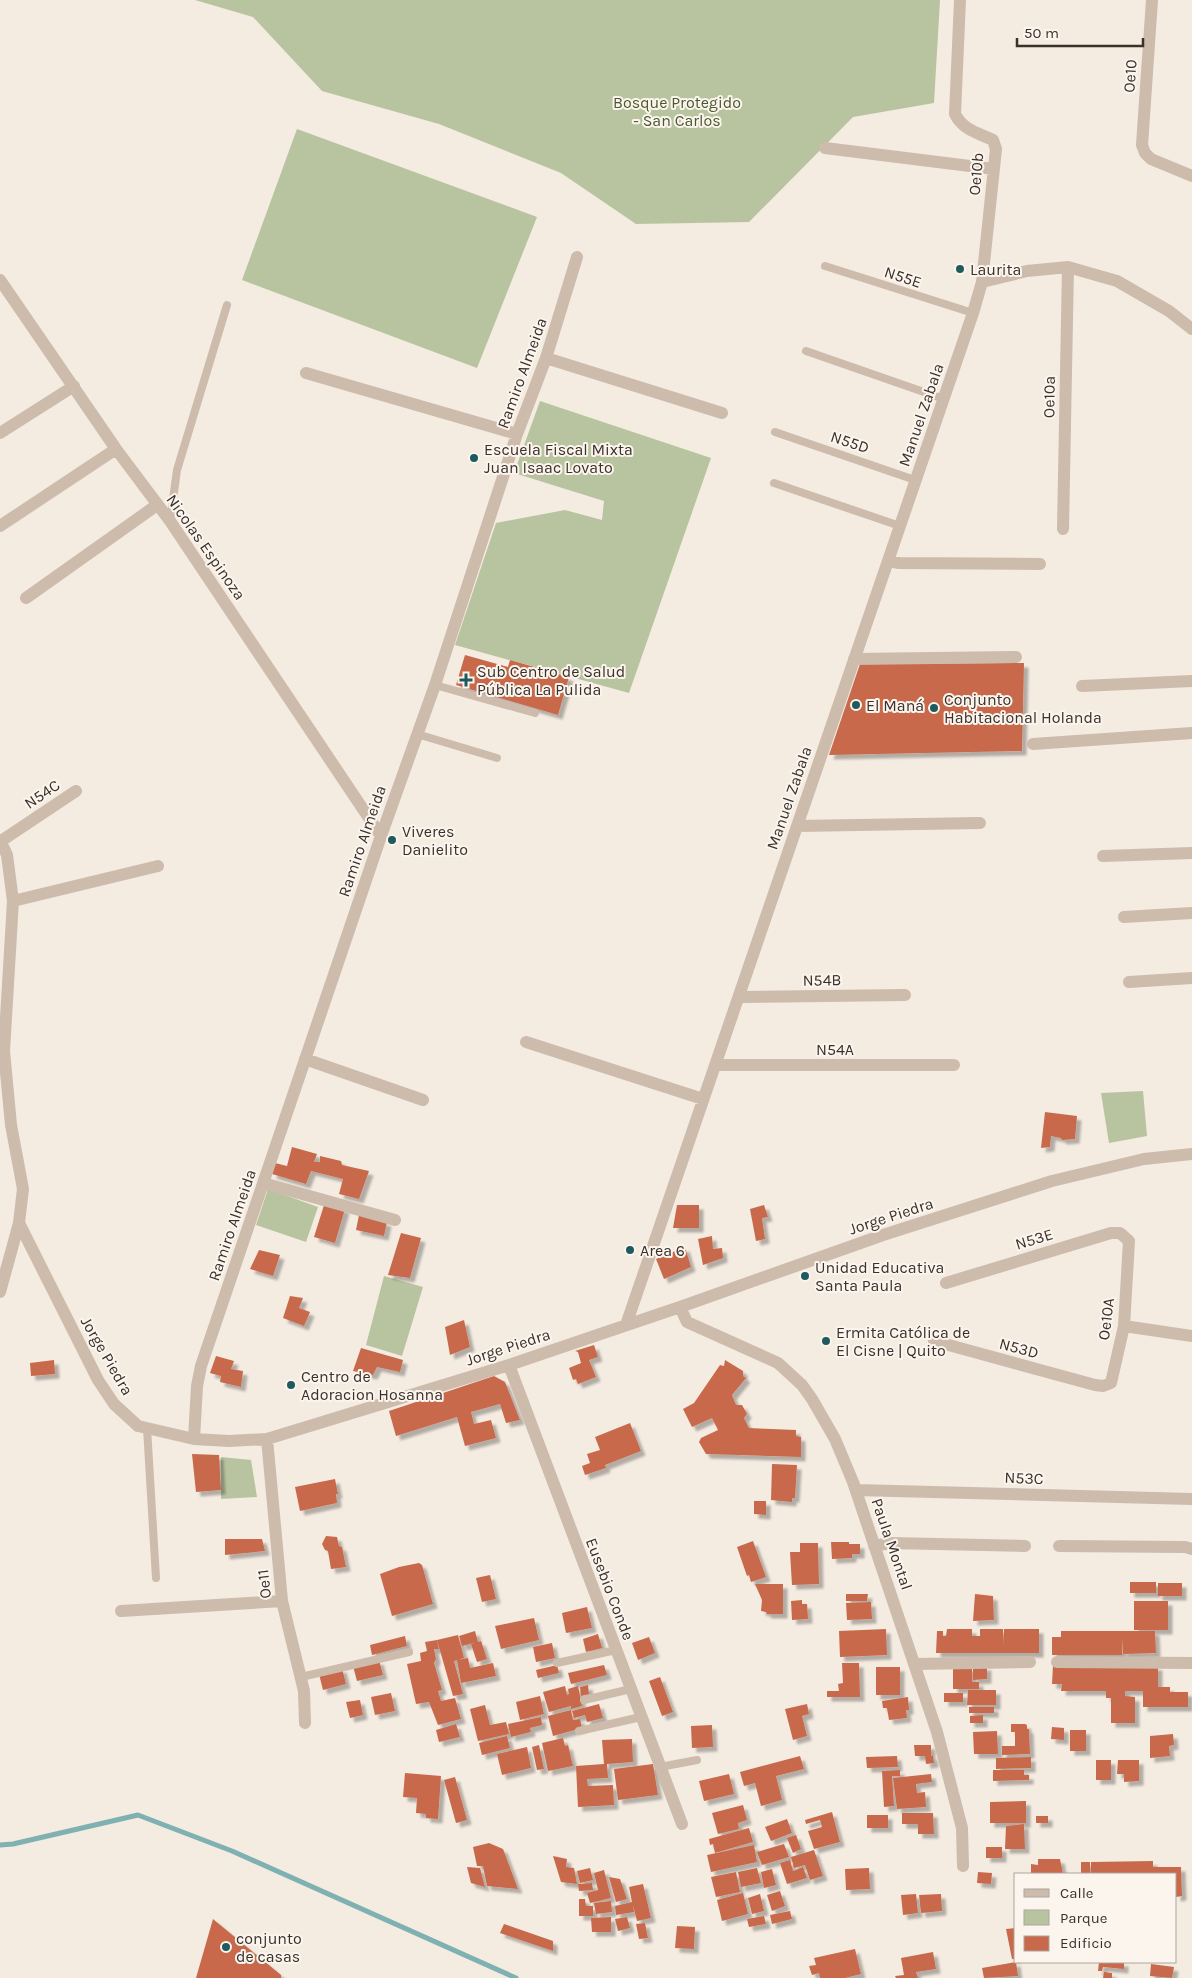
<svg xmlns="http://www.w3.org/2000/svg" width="1192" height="1978" viewBox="0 0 1192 1978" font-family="Karla,sans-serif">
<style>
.green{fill:#b8c4a0}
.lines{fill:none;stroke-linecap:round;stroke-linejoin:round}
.stream{stroke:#7fb0b2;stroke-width:5}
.building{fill:#c8694b;filter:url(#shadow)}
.service{stroke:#cdbbac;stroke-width:8}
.minor{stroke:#cdbbac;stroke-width:12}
.poi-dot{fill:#1f5a5e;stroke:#fbf5ee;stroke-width:2}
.labels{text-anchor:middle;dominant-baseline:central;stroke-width:4;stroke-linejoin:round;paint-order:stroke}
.street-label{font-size:16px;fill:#3b302b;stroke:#fbf5ee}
.park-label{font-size:16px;fill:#4a5a2e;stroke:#fbf5ee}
.poi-label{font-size:16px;fill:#3b302b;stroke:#fbf5ee;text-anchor:start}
</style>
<defs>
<filter id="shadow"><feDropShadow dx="4.5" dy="4.5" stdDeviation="1" flood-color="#0004"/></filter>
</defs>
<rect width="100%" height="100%" fill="#f4ebe1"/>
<path class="green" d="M195,0h745l-6,103 -81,14 -104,105 -113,2 -75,-51 -122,-49 -117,-33 -69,-74z
M297,129l240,88 -60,151 -235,-88z
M540,401l171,57 -82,235 -174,-48 41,-122 69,-13 37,10 2,-19 -90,-28z
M1143,1091l4,45 -38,7 -8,-50z
M268,1189l50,18 -12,35 -50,-17z
M384,1276l39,11 -21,69 -36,-11z
M221,1457l30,3 6,37 -36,2z"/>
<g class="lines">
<path class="stream" d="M0,1845l13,-1 125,-29 94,36 284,127"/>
</g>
<path class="building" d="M465,655l43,12 2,-7 59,17 -11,38 -102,-30z
M1024,663l-2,88 -193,4 31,-91z
M1045,1112l32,4 -2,23 -13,1 -1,-2 -10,-2 -1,11 -9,1z
M292,1147l25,7 -3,8h6v-6l21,5 1,4 27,6 -10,28 -20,-5 4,-15 -32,-8 -5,13 -34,-10 3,-11 12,3z
M325,1202l20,7 -10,34 -21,-6z
M677,1205h22v23h-26z
M764,1205l4,12 -6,1 3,21 -9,2 -6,-32z
M359,1215l28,7 -3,14 -28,-6z
M401,1233l20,5 -11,40 -22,-3z
M712,1236l1,13 9,-1 1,10 -20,7 -5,-26z
M685,1247l6,20 -27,12 -8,-20z
M259,1250l21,5 -7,21 -23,-7z
M290,1296l13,2 -4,10 11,4 -6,14 -21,-8z
M464,1320l6,27 -20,8 -5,-28z
M594,1345l4,12 -9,3 7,17 -18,7 -2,-5 -3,1 -4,-12 17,-7 -5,2 -3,-11 -3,-1z
M361,1348l42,12 -3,12 -23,-5 -4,8 -20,-4z
M216,1356l18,5 -3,8 12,2 -2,16 -21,-5 1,-6 -11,-3z
M54,1360l1,14 -24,2 -1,-13z
M725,1360l18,11v5l3,2 -14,17 4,10h6l5,9 -3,4 5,10 47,2v6l5,1v20l-95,-3 -7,-12 2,-4 17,-8 -6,-12 -20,9 -9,-18 11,-6 26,-38 4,1z
M494,1376l11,6 15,38 -14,3 -6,-19 -29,8 3,12 17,-4 5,18 -31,8 -8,-29 -61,19 -7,-25z
M630,1423l11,28 -36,14 -2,-6 3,9 -21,7 -3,-9 8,-3 -3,-9 13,-4 -5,-13z
M192,1454l27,1 2,35 -25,2z
M772,1464l25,1 -2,33h-3v4l-21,-2z
M335,1479l3,15h-2l1,9 -37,8 -5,-24z
M754,1501h12v14l-12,-1z
M326,1536l11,1 2,9 3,1 4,20 -15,2 -3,-18 -3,-1 -3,-6z
M225,1539h37l3,12 -40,4z
M753,1541l13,36 -15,5 -2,-7 -2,1 -10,-29z
M831,1542h18v2h11v10h-8v4l-20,1z
M800,1543h18l1,41 -27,1 -2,-33h10z
M419,1563l3,2 11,39 -41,12 -12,-42 19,-7z
M490,1575l6,24 -14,3 -6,-24z
M1130,1582h26v11h-26z
M1158,1583h24v13h-24z
M755,1584h28v30h-16l-1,-2 -5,-1 1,-11z
M846,1594h22l-1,7h-21z
M975,1594l18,2 1,24 -21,1z
M802,1600v4h5l1,15 -16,1 -1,-19z
M1134,1601h34v29h-34z
M871,1602l1,17 -25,1 -1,-17z
M587,1607l5,21 -26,5 -4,-20z
M534,1618l5,22 -38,9 -6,-23z
M886,1629l1,26 -47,2 -1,-26z
M947,1629h25v7h8v-7h23l1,16v-16h35v24h-103l1,-22h6v5h3z
M475,1631l3,11 -16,4 -3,-10z
M1061,1631h94l1,22 -33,1 -1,-16v17h-70v-18h9z
M598,1634l4,14 -16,4 -3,-13z
M458,1635l6,23 -10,3 9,33 -10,2 -16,-56z
M405,1636l2,10 -35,9 -2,-10z
M649,1637l6,16 -17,7 -6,-17z
M437,1640l2,9h-5l2,10 -2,4 8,27 -4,1 3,10 14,-3 6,21 -23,6 -9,-23 -13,2 -9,-40 14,-3 -1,-8 7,-2 -2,-9z
M481,1641l6,18 -10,3 -6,-18z
M552,1643l3,15 -19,4 -3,-15z
M468,1658l2,10 23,-5 3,13 -35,7 -4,-23z
M379,1660l4,15 -26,6 -4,-15z
M842,1663h17l1,34h-33v-6h12l-1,-7 5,-1z
M557,1665l2,8 -21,5 -2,-8z
M604,1665l3,10 -36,9 -3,-11z
M1053,1665l105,1v21h12v5h18v15h-45v-16h-18v5l10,1v26h-24v-25h-5v-7h-45l1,-7h-10z
M987,1666v13l-14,1v-13z
M876,1667h24v28h-24z
M953,1667h19v15h7v7h-26z
M342,1668l4,16 -23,6 -4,-16z
M660,1677l13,35 -11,4 -13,-35z
M588,1685l1,9 -8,2 -1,-9z
M565,1686l2,9 2,-1 -1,-5 10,-3 4,20 -11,3v-3l-22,6 -6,-20z
M968,1690h28v15h-29z
M391,1693l4,18 -20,4 -4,-18z
M944,1693h19v9h-19z
M540,1696l4,18 -24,6 -4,-18z
M908,1697l1,13h-3l1,8 -18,2 -2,-12h-4l-1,-7z
M360,1700l3,15 -13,3 -4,-16z
M599,1704l4,14 -16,4 -2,-7 -11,3 -2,-7z
M807,1704l2,10 -7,2 5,20 -14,4 -8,-31z
M485,1705l5,20 16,-3 3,12 -31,7 -8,-32z
M969,1707h25v6h-25z
M571,1710l2,10 7,-1 2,9 -29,8 -5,-20z
M983,1715v8h-13v-7z
M541,1717l1,8 -12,3 1,4 -20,5 -3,-13z
M456,1724l4,13 -21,5 -3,-12z
M1011,1724h14l2,1v4h2l1,25 -28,1v-9h13v-14h-4z
M712,1725l1,22 -21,1 -1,-22z
M1052,1727l12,1v12l-13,-1z
M1070,1730h16v21h-16z
M997,1731l1,23h-24l-1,-22z
M1173,1734l1,11 -5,1 1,10 -20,2v-22z
M507,1736l3,12 -28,7 -3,-12z
M563,1738l2,8 3,-1 5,21 -25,5 -6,-28z
M632,1739l1,23 -26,2 1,14 -21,1 1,7 25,-1 1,20 -36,2 -2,-41 28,-2 -2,-24z
M539,1745l5,24 -7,1 -5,-23z
M914,1745h17v11l2,-1 1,8 -8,1 -1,-8h-10z
M527,1747l4,21 -29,7 -5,-21z
M800,1756l4,13 -28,7 6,24 -21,6 -6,-23 -11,3 -4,-14z
M897,1756l1,11 -31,1 -1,-11z
M1031,1757v11l-35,1v-11z
M1096,1760h15v20h-15z
M1118,1760h21v21l-15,1v-8h-7z
M653,1764l5,31 -40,5 -4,-31z
M900,1770v6h-8l2,30 -10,1 -2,-36z
M993,1770h31v5h5v5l-36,1z
M405,1773l36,3 -3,43 -12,-1v-4l-10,-1 1,-15 -14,-1z
M729,1774l5,20 -30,7 -5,-20z
M931,1774l1,8 -16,2 1,9 8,-1 1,15 -29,2 -4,-31z
M455,1777l12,43 -11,3 -12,-43z
M1026,1801v22h-36v-21z
M743,1805l4,15 -9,3 1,6 -21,5 -6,-21z
M832,1812l8,30 -26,7 -6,-18 14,-4 -2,-7 -14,4 -1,-4z
M902,1813h31l1,21h-16v-10h-16z
M867,1815h21v13h-21z
M1036,1816h12v7h-12z
M787,1819l5,14 -21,8 -6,-14z
M1024,1824l1,25h-20l1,-23z
M749,1828l4,14 -38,11 -2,-9 -3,1 -1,-6z
M796,1835l5,14 -8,4 -6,-15z
M489,1843l14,6 15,40 -31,-3 -4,-20h-6l-4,-19z
M784,1844l5,13 -27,8 -5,-13z
M754,1845l3,17 -46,10 -4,-17z
M986,1847h16v11h-16z
M814,1850l9,26 -13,4 -5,-15 -11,3 -3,-11z
M553,1856l14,3 -1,8 8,1 3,16 -16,-2z
M1038,1859h22l3,15h-32v-10l7,1z
M790,1860l3,11 10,-4 4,11 -20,6 -7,-21z
M1153,1861v6h28l1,29 -6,1v-23h-85v-12z
M1081,1862h9v12h-9z
M467,1867l13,1 5,19 -14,-4z
M590,1868l3,12 -13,3 -3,-12z
M757,1868l4,15 -20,4 -3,-15z
M869,1868l1,21 -24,1 -1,-21z
M772,1869l4,16 -12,3 -3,-16z
M604,1870l7,28 -21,5 -3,-10 11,-3 -4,-17z
M736,1872l4,20 -24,5 -5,-20z
M978,1872l14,1 -1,11 -14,-1z
M609,1877l11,2 7,20 -11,3z
M592,1883l1,7 -14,1 -1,-7z
M643,1884l8,34 -14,3 -4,-16 1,7 -18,3 -1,-9 17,-4 -3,-15z
M780,1891l5,15 -13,5 -5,-16z
M743,1893l5,21 -26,7 -5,-21z
M760,1894l4,17 -12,3 -4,-16z
M916,1894l2,19 -15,2 -2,-20z
M941,1894l1,17 -21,2 -2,-18z
M579,1899h6l1,7h7v10h-14z
M611,1901l1,11 -16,2 -2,-11z
M790,1911l2,8 -20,5 -2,-9z
M764,1916l2,8 -17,3 -2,-8z
M611,1917v15h-19l-1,-14z
M627,1917l3,11 -12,3 -3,-12z
M213,1919l68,56v3h-85z
M645,1923l3,15 -9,1 -3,-15z
M504,1924l49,17v10l-53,-18z
M677,1926l18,1 -1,22 -19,-1z
M1016,1928v31h-4l-6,-30z
M855,1949l6,25 -16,4h-25l-1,-5 -7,2 -3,-9 7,-1 -2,-7z
M933,1952l3,17 -20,3 2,6h-22l-1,-2 9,-1 -3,-17z
M1016,1962l2,14 -34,2 -2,-10z
M1099,1962h25v7l-21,-2 -1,4h-4z
M1151,1964l23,3 -2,11 -22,-2z
M1104,1972l8,1v5h-9z"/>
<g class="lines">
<path class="service" d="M825,266l148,47
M806,351l138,48
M775,432l140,48
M774,483l126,43
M170,521l7,-51 50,-165
M435,685l100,28
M417,734l80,24
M147,1428l9,150
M557,1663l59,-13
M301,1677l108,-25
M584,1700l47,-11
M579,1731l62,-14
M660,1767l37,-7"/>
<path class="minor" d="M1152,0l-10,145 3,8 6,6 41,17
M825,148l169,21
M0,280l116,169 54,72 211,315
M982,282l45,-11 41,-4 49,14 52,30 23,18
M546,358l176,55
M306,373l211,61
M0,433l74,-47
M0,526l116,-77
M1063,529l5,-262
M888,561l11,2 141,1
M26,598l131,-93
M854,659l162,-2
M1082,686l110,-5
M1033,744l159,-11
M797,826l183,-3
M0,840l7,15 6,46 -9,150 7,74 12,64 -4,34 -19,69
M1,841l75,-50
M1103,856l89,-3
M13,901l145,-35
M1124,917l68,-4
M1129,982l63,-4
M739,997l166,-2
M526,1042l177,57
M305,1059l118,41
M715,1065h239
M263,1183l132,37
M19,1223l79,157 16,24 24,22 56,13 35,2 38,-2 242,-74 171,-58 203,-72 169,-54 92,-22 48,-5
M680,1307l7,15 91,41 24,22 10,14 23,40 18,43 84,250 25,96 1,38
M626,1325l347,-1012 9,-31 14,-133 -3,-9c-15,-7 -30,-10 -38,-26l5,-114
M1124,1326l68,10
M934,1341l161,44 8,1 8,-3 13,-57 5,-85 -9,-8h-9l-165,50
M509,1365l173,459
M194,1439l3,-53 4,-20 180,-530 54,-151 82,-251 29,-76 31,-101
M267,1439l15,162 22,90 1,32
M856,1490l336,9
M874,1546l16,-3 135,3
M1059,1546l126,1 7,2
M121,1611l161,-10
M1057,1662l135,1
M915,1664l115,-2"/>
</g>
<g class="poi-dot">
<circle cx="960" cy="269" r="5"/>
<circle cx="474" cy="458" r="5"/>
<path d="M463.5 672.5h5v5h5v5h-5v5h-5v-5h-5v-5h5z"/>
<circle cx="856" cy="705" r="5"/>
<circle cx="934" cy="708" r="5"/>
<circle cx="392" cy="840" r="5"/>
<circle cx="630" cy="1250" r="5"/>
<circle cx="805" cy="1276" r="5"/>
<circle cx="826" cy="1341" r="5"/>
<circle cx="291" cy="1385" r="5"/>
<circle cx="226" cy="1947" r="5"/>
</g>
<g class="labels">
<g class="street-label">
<text transform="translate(1130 76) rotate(-86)">Oe10</text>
<text transform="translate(976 174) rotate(-85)">Oe10b</text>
<text transform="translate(903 277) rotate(18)">N55E</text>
<text transform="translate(522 373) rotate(-70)">Ramiro Almeida</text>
<text transform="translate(1049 397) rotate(-89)">Oe10a</text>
<text transform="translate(921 415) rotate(-71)">Manuel Zabala</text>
<text transform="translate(850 442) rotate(18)">N55D</text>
<text transform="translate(206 547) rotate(55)">Nicolas Espinoza</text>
<text transform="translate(42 794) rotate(-34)">N54C</text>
<text transform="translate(789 798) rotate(-71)">Manuel Zabala</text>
<text transform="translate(362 841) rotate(-71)">Ramiro Almeida</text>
<text transform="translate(822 980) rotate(-1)">N54B</text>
<text x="835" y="1049">N54A</text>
<text transform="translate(891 1216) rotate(-18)">Jorge Piedra</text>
<text transform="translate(232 1225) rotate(-71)">Ramiro Almeida</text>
<text transform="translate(1034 1239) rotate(-17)">N53E</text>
<text transform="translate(1106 1319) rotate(-83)">Oe10A</text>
<text transform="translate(508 1347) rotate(-18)">Jorge Piedra</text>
<text transform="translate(1019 1348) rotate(15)">N53D</text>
<text transform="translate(107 1356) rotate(60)">Jorge Piedra</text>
<text transform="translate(1024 1478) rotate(2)">N53C</text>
<text transform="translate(892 1544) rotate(71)">Paula Montal</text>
<text transform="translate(264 1584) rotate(-96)">Oe11</text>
<text transform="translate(610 1589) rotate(69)">Eusebio Conde</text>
</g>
<g class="park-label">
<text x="677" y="102">Bosque Protegido<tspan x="677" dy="18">- San Carlos</tspan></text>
</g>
<g class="poi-label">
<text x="970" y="269">Laurita</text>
<text x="484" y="449">Escuela Fiscal Mixta<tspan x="484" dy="18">Juan Isaac Lovato</tspan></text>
<text x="477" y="671">Sub Centro de Salud<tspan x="477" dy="18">Pública La Pulida</tspan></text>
<text x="944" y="699">Conjunto<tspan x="944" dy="18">Habitacional Holanda</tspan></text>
<text x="866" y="705">El Maná</text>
<text x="402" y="831">Viveres<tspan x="402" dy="18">Danielito</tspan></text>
<text x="640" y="1250">Area 6</text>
<text x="815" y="1267">Unidad Educativa<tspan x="815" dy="18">Santa Paula</tspan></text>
<text x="836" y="1332">Ermita Católica de<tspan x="836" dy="18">El Cisne | Quito</tspan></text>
<text x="301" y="1376">Centro de<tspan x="301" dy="18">Adoracion Hosanna</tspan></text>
<text x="236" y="1938">conjunto<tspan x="236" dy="18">de casas</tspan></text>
</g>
</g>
<rect x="1014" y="1873" width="162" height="90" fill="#fbf5ee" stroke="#aea6a0"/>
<rect x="1024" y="1889" width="25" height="8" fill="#cdbbac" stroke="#aea6a0"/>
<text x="1060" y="1898" font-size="15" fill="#3b302b">Calle</text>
<rect x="1024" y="1910" width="25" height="15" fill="#b8c4a0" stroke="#aea6a0"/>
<text x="1060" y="1923" font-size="15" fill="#3b302b">Parque</text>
<rect x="1024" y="1936" width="25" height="15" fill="#c8694b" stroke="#aea6a0"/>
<text x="1060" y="1948" font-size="15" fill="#3b302b">Edificio</text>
<path d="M1017 38v8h126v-8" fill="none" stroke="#3b302b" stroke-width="2.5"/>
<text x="1024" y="38" font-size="15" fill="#3b302b" stroke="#fbf5ee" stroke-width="4" paint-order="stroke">50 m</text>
</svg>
